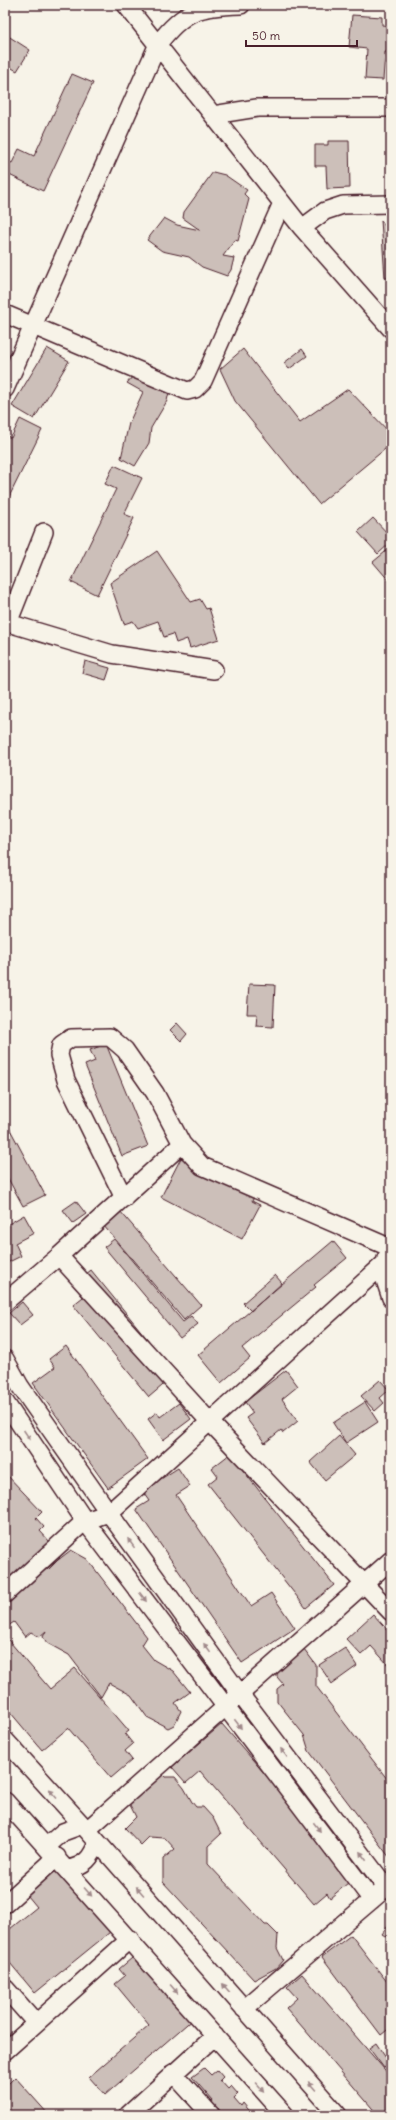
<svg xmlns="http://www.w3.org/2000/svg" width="396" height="2120" viewBox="0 0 396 2120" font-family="Delius,sans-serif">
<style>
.building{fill:#ccbfb9;stroke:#4a1f2b}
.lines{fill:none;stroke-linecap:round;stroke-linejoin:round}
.minor-casing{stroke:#4a1f2b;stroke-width:20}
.minor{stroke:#f7f3e8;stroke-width:17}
.oneway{fill:#a0898a}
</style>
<rect width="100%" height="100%" fill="#f7f3e8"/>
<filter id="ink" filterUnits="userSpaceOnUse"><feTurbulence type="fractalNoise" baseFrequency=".025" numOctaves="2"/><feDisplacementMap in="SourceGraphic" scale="8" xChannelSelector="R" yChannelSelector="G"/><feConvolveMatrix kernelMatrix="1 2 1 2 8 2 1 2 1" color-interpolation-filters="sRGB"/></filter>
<g filter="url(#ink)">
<path class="building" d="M352,15l30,2v8l8,1 -2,26h-3l-2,28 -18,-1 2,-30 -18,-2z
M5,34l25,16 -13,21 -12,-7z
M72,74l21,9 -50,108 -38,-18v-13l7,3 7,-14 15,7z
M328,141h21l1,47 -23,1 -1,-23h-11v-21h13z
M213,172l12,3 13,9 9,6 -3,4 5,5 -11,42 -3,-1 -12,16 11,2 -3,12 -4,6 -25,-9 -13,-10 -27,-6 -15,-11 17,-22 13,7 23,5 -17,-12 1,-6z
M381,220l10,14v44h-6z
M47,348l22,13 -35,58 -22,-13z
M243,349l57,73 48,-33 43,45v10l-72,60 -84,-103 -15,-32z
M302,349l5,7 -18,13 -5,-6z
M133,376l36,16 -2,9 -16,27 -2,15 -14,23 -14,-8 8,-35 14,-31 -16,-9z
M20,419l22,11 -37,75v-65l2,-4 4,2z
M114,465l28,13 -18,36 10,4 -37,77 -26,-13 45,-93 -11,-5z
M373,518l18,19v5l-13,12 -20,-22z
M391,547v36l-18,-21z
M157,551l34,51 9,-3 6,10 3,-1 10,31 -29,9 -3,-9 -11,4 -3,-9 -9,3 -6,-16 -20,7 -5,-7 -9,3 -14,-41z
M85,661l25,7 -4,12 -24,-7z
M249,984l26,1 -2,42 -17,-1 1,-12h-10z
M177,1023l10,11 -6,7 -11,-11z
M106,1044l42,102 -26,10 -37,-91 10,-4 -5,-11z
M5,1120l40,75 -22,11 -18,-33z
M181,1158l73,39 -2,4 8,4 -18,34 -81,-42z
M76,1201l10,13 -13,9 -10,-13z
M120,1211l81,94 -17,15 -81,-95z
M24,1215l10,18 -19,10 6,13 -16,8v-38z
M114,1239l69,83 8,-6 7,8 -18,14 -76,-91z
M333,1241l14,17 -33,27 2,2 -74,61 8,10 -29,25 -23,-28z
M91,1270l85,104 -27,23 -76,-92 10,-8 -10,-12z
M275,1275l7,8 -31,28 -8,-8z
M22,1302l11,13 -13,10 -11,-12z
M66,1346l82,113 -40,29 -75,-105 22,-16 -6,-8z
M286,1370l12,16 -16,13 16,22 -15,12 -2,-3 -16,13 -19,-25 7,-5 -8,-11z
M380,1380l9,10 -9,8 4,5 -9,8 -14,-15z
M365,1402l13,20 -32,21 -13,-20z
M179,1403l12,16 -28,21 -15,-21 9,-7 3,5z
M339,1436l16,19 -30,25 -15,-18z
M230,1454l104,131 -28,23 -98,-124 10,-8 -6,-8z
M178,1468l12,18 -14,9 75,111 20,-13 24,35 -53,35 -106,-154 13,-8 -7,-10z
M5,1473l37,39 -6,6 8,9 -4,4 11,12 -3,3 12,12 -12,12 -14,-15 -29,28z
M71,1550l16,9 60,78 -5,8 12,15 19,11 17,21 -15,11 6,8 -7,14 -6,3 -21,-11 -16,-22 -22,-12 -8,14 -32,-42 -22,-12 -4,-6 3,-6 -7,6 -8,-5 -6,5 -11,-15 -9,6v-27z
M373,1614l18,20v34l-20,-22 -10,9 -15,-16z
M5,1636l45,53 25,-21 54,63 -4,3 8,10 -8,7 7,9 -21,18 -43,-50 -26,22 -37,-44z
M345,1648l12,18 -25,18 -13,-19z
M304,1649l12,16v21l75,98 -1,74 -81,-107 -5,-16 -27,-34v-12l6,-5 -6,-7v-8z
M222,1724l132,154 -24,20 -3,-5 -13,11 -114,-133 -14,12 -14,-16z
M161,1773l4,4h10l9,11 8,14 4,5h7l10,11 8,16 -13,12v18l57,61h3l10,10 -1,13 6,12 -7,8 -22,12 -91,-98v-23l12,-10 -10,-11 -16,-1 -8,8 -16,-17 11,-11 -7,-14z
M59,1870l56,58 -80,65 -30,-36v-24l32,-26 -14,-17z
M391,1922v18l-9,-6z
M351,1935l40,52v40l-10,8 -59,-78z
M138,1953l56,65 -89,77 -16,-18 60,-52 -34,-41 10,-8 -6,-7z
M302,1974l89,103v38h-13l-92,-107 11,-10 -10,-11z
M376,2043l14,21 -6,4 -15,-20z
M204,2068l7,7 6,-5 6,7 -3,3 8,9 3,-3 7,8 -4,4 7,8 2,-3 10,12h-30l-5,-7 -3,3 -5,-6 3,-4 -21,-24z
M15,2077l34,38h-44v-28z"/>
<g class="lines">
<defs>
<path id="minor" d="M126,5l176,223 89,101
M213,115l44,-7h134
M302,228l23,-17 18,-6 48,-1
M5,314l182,77 8,-2 8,-8 79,-178
M5,389l153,-345c26,-34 41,-38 83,-39
M5,622l107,32 102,16
M8,623l36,-91
M124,1198l-58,-118 -7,-25 2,-10 10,-7 39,-1 15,13 30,43 27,51 20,22 189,82
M59,1256l151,166 181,190
M386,1258l-2,19 7,21
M5,1302l54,-46 123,-112
M5,1359l15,27 89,127 131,181 146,193
M5,1402l80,119 287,379
M5,1594l80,-73 24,-8 276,-250
M5,1740l82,90 251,285
M5,1801l280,314
M87,1830l304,-270
M47,1846l16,-14 19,-7
M68,1869c16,-3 24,-11 29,-27
M5,1904l52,-47
M5,1988l31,35
M244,2009l136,-116
M5,2051l125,-112
M173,2073l38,42
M128,2115l87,-79"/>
</defs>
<use href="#minor" class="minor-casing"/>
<use href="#minor" class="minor"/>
</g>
<defs><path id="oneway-solid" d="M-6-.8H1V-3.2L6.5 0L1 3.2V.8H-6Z"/></defs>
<g class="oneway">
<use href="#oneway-solid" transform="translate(27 1435) rotate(56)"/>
<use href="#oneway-solid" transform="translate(131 1543) rotate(-126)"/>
<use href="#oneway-solid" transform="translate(143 1597) rotate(53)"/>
<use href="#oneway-solid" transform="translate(207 1648) rotate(-126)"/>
<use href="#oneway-solid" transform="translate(238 1724) rotate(53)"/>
<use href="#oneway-solid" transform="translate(284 1753) rotate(-127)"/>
<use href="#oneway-solid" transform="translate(53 1794) rotate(-132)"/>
<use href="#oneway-solid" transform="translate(317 1827) rotate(53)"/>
<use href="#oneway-solid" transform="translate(363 1856) rotate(-127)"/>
<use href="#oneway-solid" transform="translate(140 1891) rotate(-131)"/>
<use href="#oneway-solid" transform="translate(88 1892) rotate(48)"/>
<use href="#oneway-solid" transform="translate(226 1988) rotate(-131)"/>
<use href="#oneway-solid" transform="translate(174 1989) rotate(49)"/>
<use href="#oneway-solid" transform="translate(312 2086) rotate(-131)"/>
<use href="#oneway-solid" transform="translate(260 2087) rotate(49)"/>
</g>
</g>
<rect width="396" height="2120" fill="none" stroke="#f7f3e8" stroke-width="20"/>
<rect x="10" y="10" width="376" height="2100" fill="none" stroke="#4a1f2b" stroke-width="1.5" filter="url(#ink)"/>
<path d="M246 40v6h111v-6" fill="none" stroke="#4a1f2b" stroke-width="2"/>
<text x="252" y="40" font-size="12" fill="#4a1f2b" stroke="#f7f3e8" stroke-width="3" paint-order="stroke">50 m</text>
</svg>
